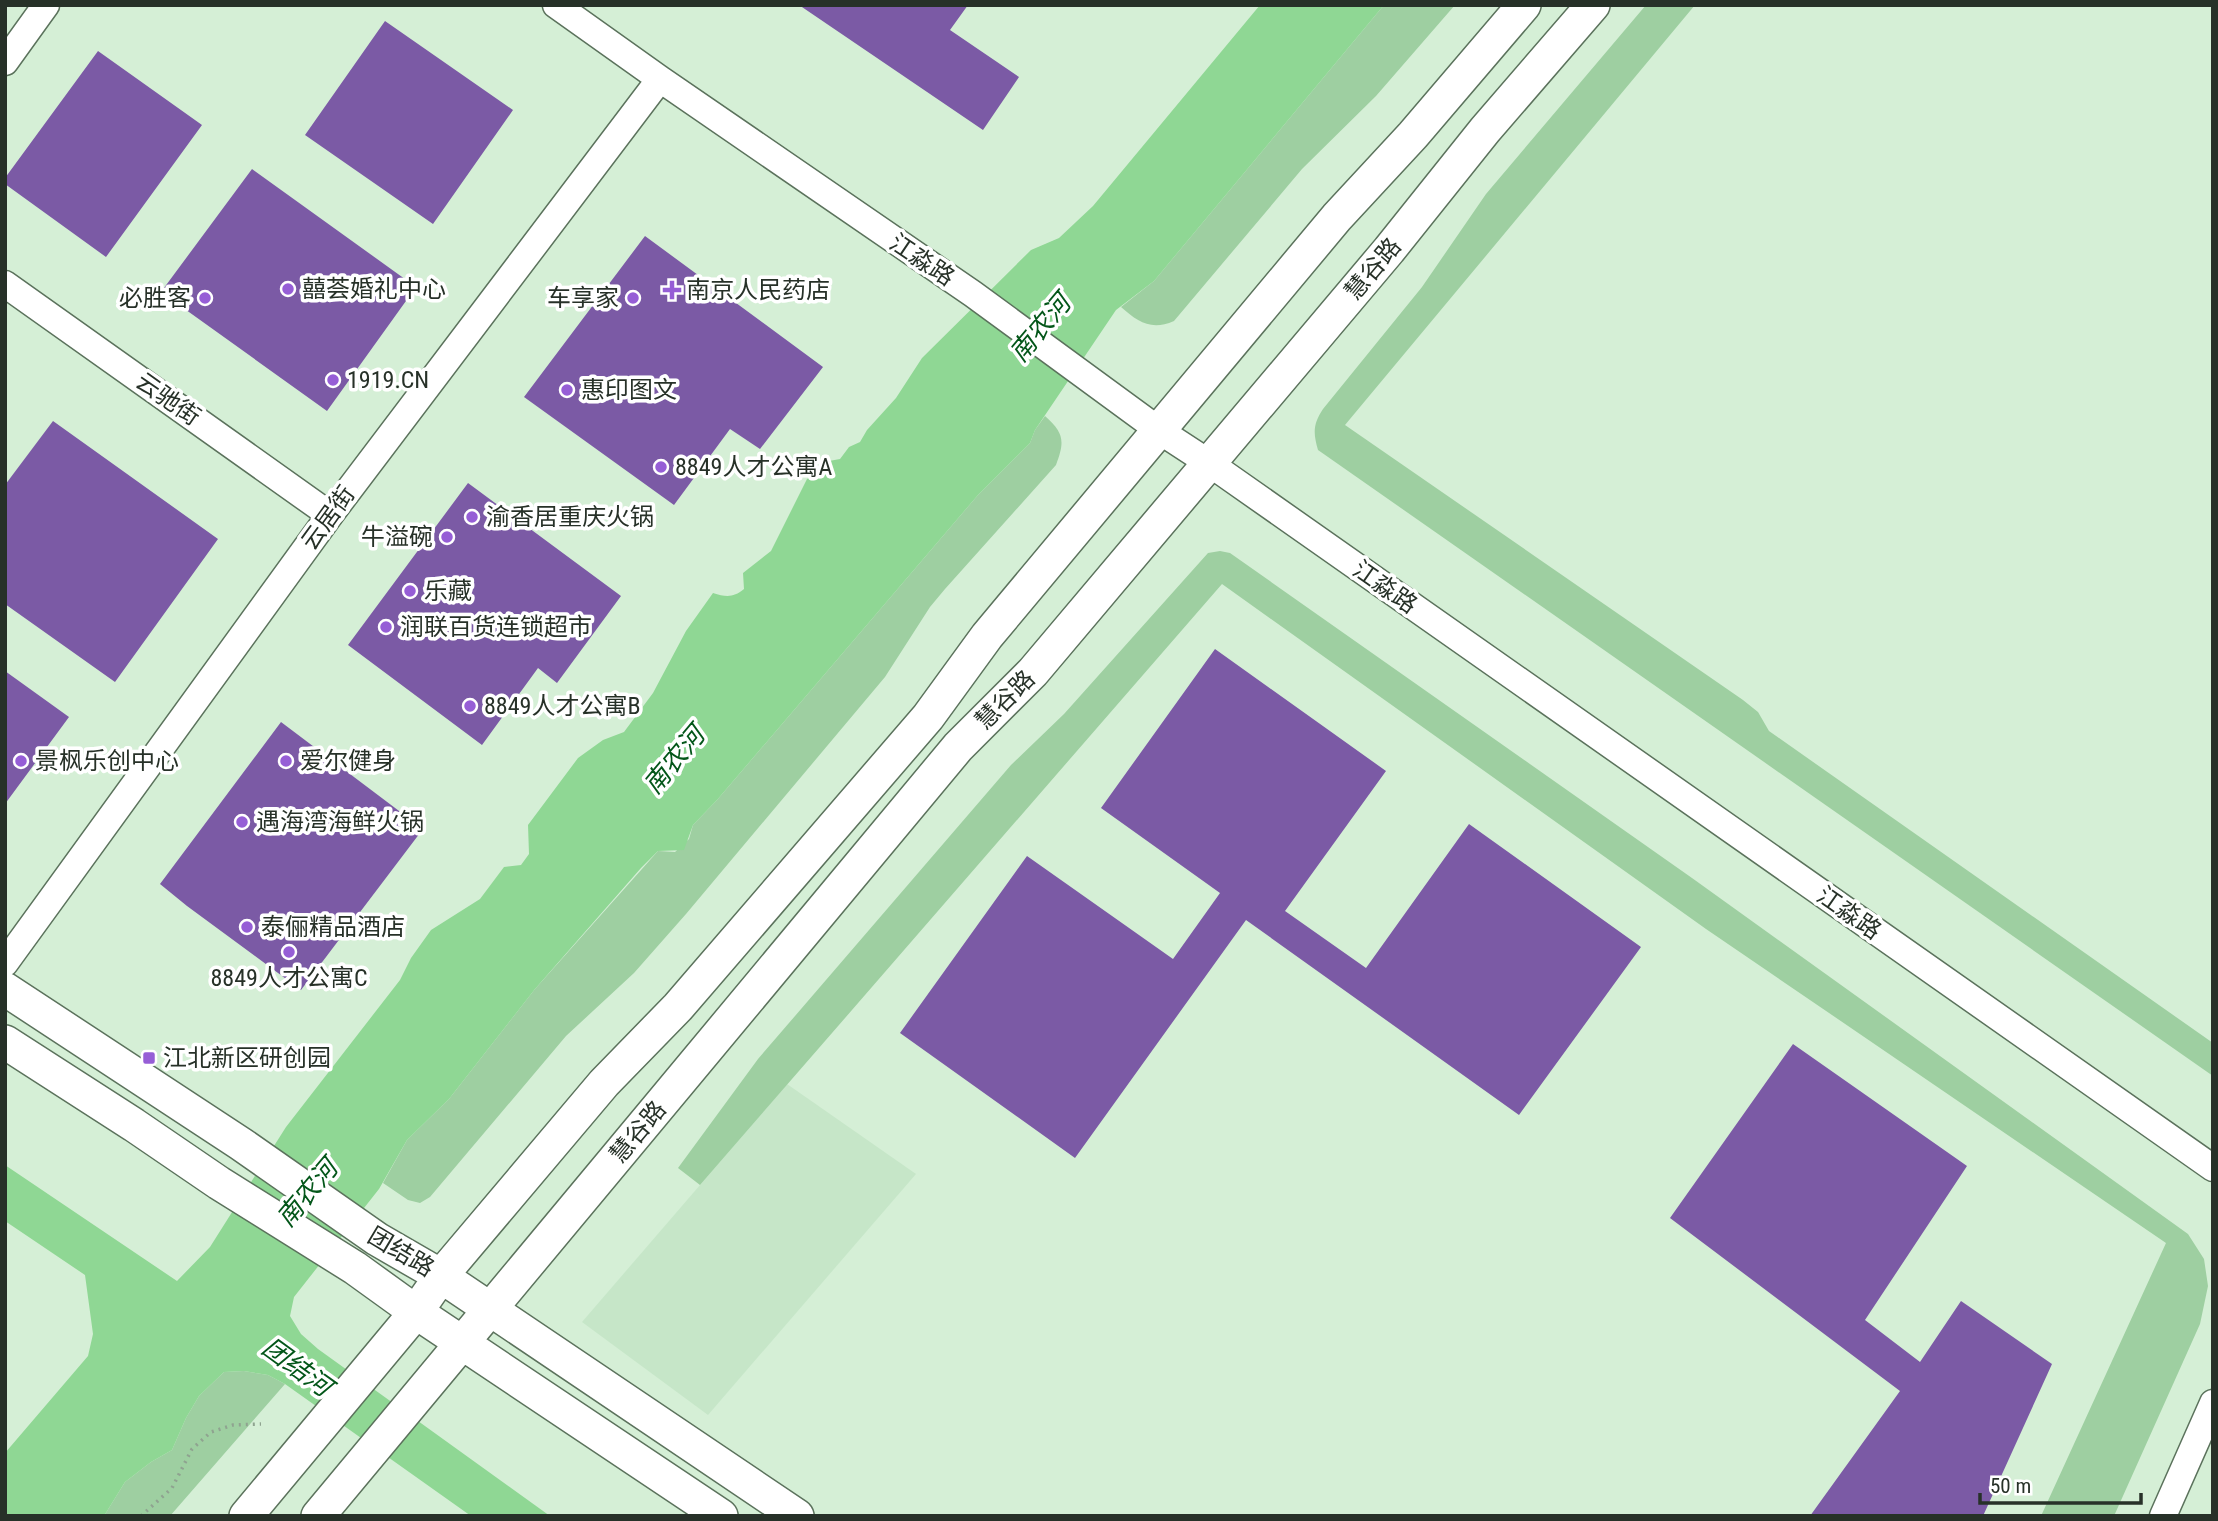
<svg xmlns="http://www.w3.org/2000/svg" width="2218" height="1521" viewBox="0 0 2218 1521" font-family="'Roboto Condensed','Noto Sans SC',sans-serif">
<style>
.built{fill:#c6e6c8}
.green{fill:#9ecfa1}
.water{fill:#8fd794}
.building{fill:#7b5aa5}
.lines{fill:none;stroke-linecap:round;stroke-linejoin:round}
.minor-casing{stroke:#5b725c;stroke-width:29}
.major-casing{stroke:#5b725c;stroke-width:36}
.path{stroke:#8fa390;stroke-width:3.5;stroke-dasharray:2 5;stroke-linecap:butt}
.minor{stroke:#fff;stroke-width:26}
.major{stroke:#fff;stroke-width:33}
.poi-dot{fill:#965ed6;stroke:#fff;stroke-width:2.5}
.labels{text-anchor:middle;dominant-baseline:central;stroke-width:7;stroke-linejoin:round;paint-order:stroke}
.street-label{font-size:24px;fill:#273128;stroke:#fff}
.poi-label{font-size:24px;fill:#273128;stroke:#fff;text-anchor:start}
.water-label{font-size:26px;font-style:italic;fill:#035619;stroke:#fff}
</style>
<rect width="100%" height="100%" fill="#d5efd6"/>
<path class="built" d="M787,1084l129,90 -208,241 -126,-93z"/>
<path class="green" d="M1384,5h71l-79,91 -74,73 -128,152c-23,10 -36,1 -53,-14l33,-26z
M1646,5h49l-350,420 398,275 15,12 11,19 444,312v33l-895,-626c-5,-17 -5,-26 5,-41l99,-122 64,-93z
M1045,416c19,17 20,25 11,49l-111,124 -15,18 -45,70 -199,237 -52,59 -68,63 -136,161 -10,6 -12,-3 -25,-17 24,-43 42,-41 86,-110 123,-138 17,1 14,-13 4,-14 24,-25 261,-305 52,-52 5,-13z
M1220,551l10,2 462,325 496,356 16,25 4,27 -8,38 -86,192h-73l125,-273 -460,-314 -484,-345 -522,601 -22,-17 80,-109 253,-294 53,-51 144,-161z
M244,1371l24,4 17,9 -115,132h-66l21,-34 26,-20 21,-12 14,-32 13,-22 25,-24z"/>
<path class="water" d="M1260,5h124l-230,276 -38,29 -81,120 -5,13 -52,52 -261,305 -24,25 -9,25 -26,1 -17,17 -106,121 -86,110 -42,41 -28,49 -85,108 -4,19 11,18 17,15 232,167h-79l-186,-132 -17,-9 -24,-4 -20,1 -25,24 -13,22 -14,32 -21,12 -26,20 -21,34h-99v-63l83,-97 5,-22 -8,-59 -80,-54v-56l172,116 33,-34 76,-120 114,-147 11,-22 20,-28 49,-31 24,-32 17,-2 8,-11 -1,-29 50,-67 25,-18 21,-8 29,-39 33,-62 27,-38c13,4 20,5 31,-4l-1,-16 28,-22 36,-72 16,-7 6,-11 11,-2 9,-12 11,-5 7,-12 29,-32 26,-40 109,-108 28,-12 34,-32z"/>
<path class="building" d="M799,5h169l-18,25 69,47 -36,53z
M385,21l128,89 -80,114 -128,-89z
M98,51l104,74 -96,132 -101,-73v-6z
M252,169l164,118 -89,124 -166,-119z
M645,236l178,131 -63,82 -30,-20 -56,76 -150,-108z
M53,421l165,118 -103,143 -110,-78v-119z
M468,483l153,113 -64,87 -19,-15 -56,77 -134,-100z
M1215,649l171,122 -101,140 81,57 103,-144 172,123 -122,168 -273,-195 -171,238 -175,-125 127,-177 146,103 47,-66 -119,-85z
M5,671l64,46 -64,87z
M281,722l142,107 -122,161 -114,-84 -27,-22z
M1793,1044l174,122 -102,154 55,42 41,-61 91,63 -69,152h-173l90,-125 -230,-173z"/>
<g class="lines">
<defs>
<path id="minor" d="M556,5l104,74 313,215 187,137 49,32 1004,705
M5,62l41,-57
M5,284l325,231
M5,963l325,-448 330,-436
M2163,1516l50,-113"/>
<path id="major" d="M5,989l236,155 136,95 64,37 356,240
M5,1042l129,83 85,58 136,85 61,44 305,204
M246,1516l170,-204 25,-36 163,-193 74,-76 250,-290 59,-81 350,-419 76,-82 111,-130
M318,1516l640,-769 75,-75 356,-422 96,-120 108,-125"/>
</defs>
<use href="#minor" class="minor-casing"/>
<use href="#major" class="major-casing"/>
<path class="path" d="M141,1516l31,-28 20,-39 19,-17 22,-7 28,-1"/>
<use href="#minor" class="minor"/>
<use href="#major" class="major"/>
</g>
<g class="poi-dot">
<circle cx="288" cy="289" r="7"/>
<path d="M668.5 279.5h7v7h7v7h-7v7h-7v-7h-7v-7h7z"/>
<circle cx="205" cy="298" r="7"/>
<circle cx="633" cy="298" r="7"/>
<circle cx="333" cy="380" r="7"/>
<circle cx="567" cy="390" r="7"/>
<circle cx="661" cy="467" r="7"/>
<circle cx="472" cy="517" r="7"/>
<circle cx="447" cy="537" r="7"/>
<circle cx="410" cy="591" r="7"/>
<circle cx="386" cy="627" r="7"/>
<circle cx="470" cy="706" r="7"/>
<circle cx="21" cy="761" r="7"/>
<circle cx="286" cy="761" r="7"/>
<circle cx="242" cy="822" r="7"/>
<circle cx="247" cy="927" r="7"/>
<circle cx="289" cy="952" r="7"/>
<rect x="142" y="1051" width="14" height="14" rx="3.5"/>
</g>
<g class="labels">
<g class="street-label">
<text transform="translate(922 260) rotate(34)">江淼路</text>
<text transform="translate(1373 269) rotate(-50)">慧谷路</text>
<text transform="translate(168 399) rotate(35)">云驰街</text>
<text transform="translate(328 518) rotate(-54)">云居街</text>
<text transform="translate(1385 587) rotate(35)">江淼路</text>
<text transform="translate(1005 700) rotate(-45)">慧谷路</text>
<text transform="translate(1849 913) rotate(35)">江淼路</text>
<text transform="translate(638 1132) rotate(-50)">慧谷路</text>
<text transform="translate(401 1252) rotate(31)">团结路</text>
</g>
<g class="poi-label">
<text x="302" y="289">囍荟婚礼中心</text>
<text x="686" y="290">南京人民药店</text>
<text x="191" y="298" text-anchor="end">必胜客</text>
<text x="619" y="298" text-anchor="end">车享家</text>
<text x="347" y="380">1919.CN</text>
<text x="581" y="390">惠印图文</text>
<text x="675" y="467">8849人才公寓A</text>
<text x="486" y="517">渝香居重庆火锅</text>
<text x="433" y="537" text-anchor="end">牛溢碗</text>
<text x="424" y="591">乐藏</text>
<text x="400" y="627">润联百货连锁超市</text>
<text x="484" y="706">8849人才公寓B</text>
<text x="35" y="761">景枫乐创中心</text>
<text x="300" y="761">爱尔健身</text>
<text x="256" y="822">遇海湾海鲜火锅</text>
<text x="261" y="927">泰俪精品酒店</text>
<text x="289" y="978" text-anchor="middle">8849人才公寓C</text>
<text x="163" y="1058">江北新区研创园</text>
</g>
<g class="water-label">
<text transform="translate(1040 328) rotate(-50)">南农河</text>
<text transform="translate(674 760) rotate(-50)">南农河</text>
<text transform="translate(307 1193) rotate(-50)">南农河</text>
<text transform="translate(297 1367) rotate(36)">团结河</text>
</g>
</g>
<rect width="2218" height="1521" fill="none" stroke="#273128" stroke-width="14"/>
<path d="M1980 1493v10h161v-10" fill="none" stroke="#273128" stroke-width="3.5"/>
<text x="1990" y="1493" font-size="21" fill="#273128" stroke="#ffffff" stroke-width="5" paint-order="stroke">50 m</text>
</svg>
